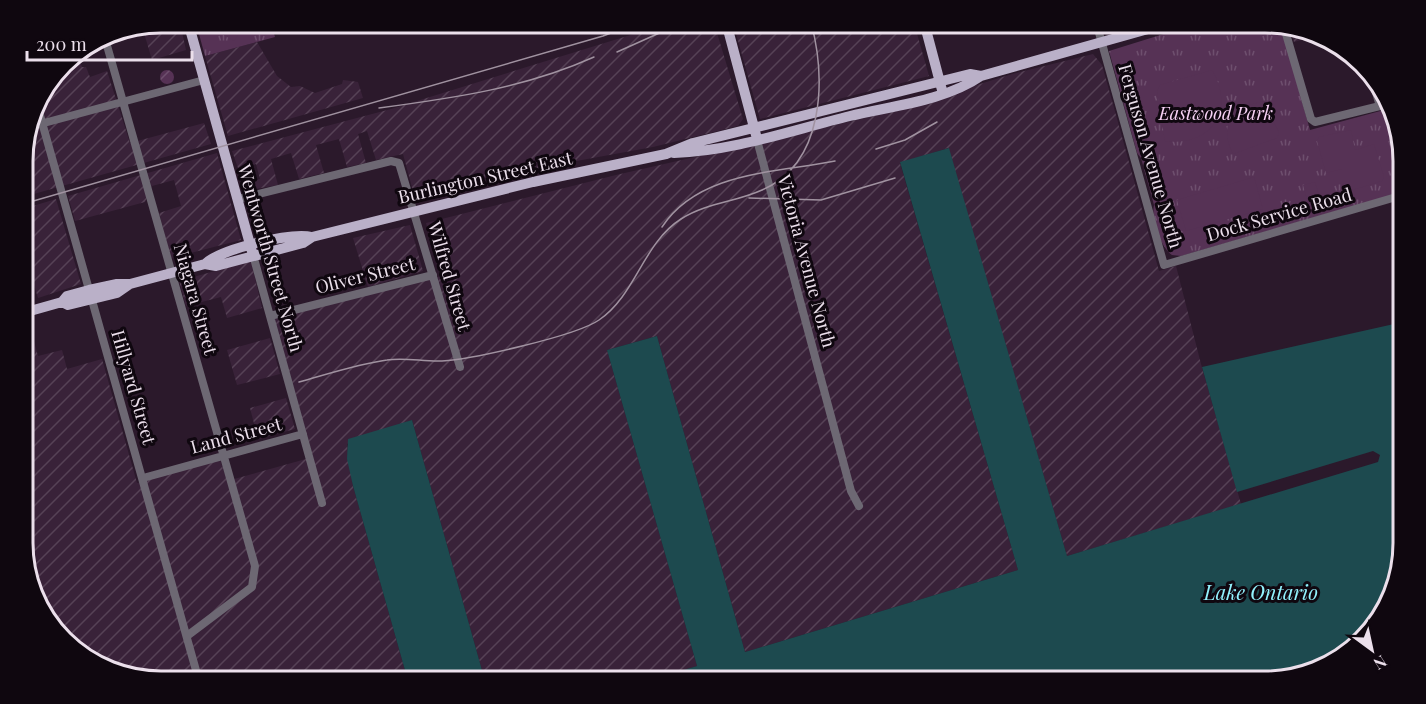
<svg xmlns="http://www.w3.org/2000/svg" width="1426" height="704" viewBox="0 0 1426 704" font-family="'Playfair Display',serif">
<style>
.industrial{fill:url(#industrial-furrows)}
.park{fill:url(#park-tufts)}
.garden{fill:url(#garden-furrows)}
.pitch{fill:#563255}
.water{fill:#1d4a4f}
.lines{fill:none;stroke-linecap:round;stroke-linejoin:round}
.minor{stroke:#6d6873;stroke-width:8}
.major{stroke:#bab0c8;stroke-width:10}
.rail{stroke:#a092a0;stroke-width:1.5}
.labels{text-anchor:middle;dominant-baseline:central;stroke-width:6;stroke-linejoin:round;paint-order:stroke}
.park-label{font-size:18px;font-style:italic;fill:#f7d2f5;stroke:#0f070f}
.street-label{font-size:18px;fill:#ebdfeb;stroke:#0f070f}
.water-label{font-size:20px;font-style:italic;fill:#93f3fe;stroke:#0f070f}
.rim{fill:none;stroke:#ebdfeb;stroke-width:3}
</style>
<defs>
<pattern id="industrial-furrows" width="10" height="10" patternUnits="userSpaceOnUse" patternTransform="scale(1.5)"><rect width="10" height="10" fill="#392239"/><path d="M-1 1l2-2M0 10L10 0M9 11l2-2" fill="none" stroke="#564256"/></pattern>
<pattern id="park-tufts" width="24" height="20" patternUnits="userSpaceOnUse" patternTransform="scale(1.5)"><rect width="24" height="20" fill="#563255"/><path d="M3 7l-1-3M5 7V3M7 7l1-3M15 17l-1-3M17 17v-4M19 17l1-3" fill="none" stroke="#6e4f6e"/></pattern>
<pattern id="garden-furrows" width="10" height="10" patternUnits="userSpaceOnUse" patternTransform="scale(1.5)"><rect width="10" height="10" fill="#563255"/><path d="M-1 1l2-2M0 10L10 0M9 11l2-2" fill="none" stroke="#6e4f6e"/></pattern>
</defs>
<rect width="100%" height="100%" fill="#2b192b"/>
<path class="industrial" d="M161,22l19,1 6,27 -34,10 -10,-34z
M657,23h57l29,96 -5,7 -85,21 -240,44 -10,-37 -27,6 -9,-29 -9,3 8,29 -19,4 -8,-28 -23,6 8,28 -25,6 -8,-26 -20,6 7,26 -34,6 -3,-7 19,-5 -4,-15 -18,4 -6,-17 159,-42 246,-76z
M733,23h181l15,53 -169,43z
M1290,28l29,7 -25,7z
M257,42l20,34 14,11 9,-1 15,7 27,-9 1,-4 15,2 5,16 -135,38 -23,-80z
M77,52l5,15h4l4,10 17,-6 23,72 74,-20 7,21 -188,53v-46l14,-51 32,-43z
M1093,54l9,11 9,32 48,174 17,-5 25,98 40,140 -174,52 -119,-408 -48,15 118,407 -273,82 -88,-316 -50,14 90,316 -51,15h-161l-73,-261 -65,24 6,42 55,195h-247l-61,-14 -49,-40 -27,-65 -1,-240 5,-2 10,36 24,-6 5,19 35,-10 35,124 83,-24 7,22 86,-24 -39,-138 167,-43 -15,-53 190,-48 271,-62 125,-39z
M217,153l24,87 -70,18 -12,-45 22,-7 -7,-26 -22,6 -7,16 -70,19 -7,-25z
M56,199l25,85 -43,14 -15,-48v-41z
M410,225l13,46 -55,16 -15,-49z
M251,261l11,47 -35,10 -6,-21 -35,9 -7,-25z
M270,338l10,36 -43,11 -10,-35z
M286,398l9,31 -37,10 -8,-31z"/>
<path class="park" d="M1265,22l16,4 29,104 74,-20 18,69v13l-221,64 -9,-1c-12,-9 -21,-35 -18,-50l-13,-47 -4,-5 -28,-102 90,-28z
M196,23h75l4,14 -70,19z"/>
<path class="garden" d="M160 77a7 7 0 1 1 14 0a7 7 0 1 1-14 0Z"/>
<path class="pitch" d="M229,23h17l-12,18 -12,-7z
M1212,70c24,40 -1,77 -47,71l-8,-50 3,-6z
M1264,101l15,32 -2,5 -44,16c-16,-31 2,-47 31,-53z
M1351,130l4,20 19,-6 10,33 -2,4 -36,11 -4,-9v-14l-16,4 -9,-32 2,-4z
M1254,177l9,32 -77,22 -9,-31z
M1315,182l7,23 -12,4 -7,-24z"/>
<path class="water" d="M949,148l118,408 311,-94 2,-7 -7,-4 -136,41 -35,-125 201,-45v222l-14,60 -47,54 -68,23h-628l51,-15 -90,-316 50,-14 88,316 273,-82 -118,-408z
M412,420l73,261h-77l-55,-195 -6,-27 1,-20z"/>
<g class="lines">
<path class="minor" d="M1096,22l68,243 239,-70
M1284,27l27,92 4,3 73,-18
M104,35l151,531 -3,21 -65,49
M1371,76l9,30
M36,101l163,580
M29,127l175,-47
M757,140l94,351 8,15
M238,199l153,-38 8,2 61,204
M253,255l69,248
M270,316l163,-41
M143,478l160,-44"/>
<path class="major" d="M188,22l65,233
M726,22l30,113
M924,22l18,68
M674,153c60,-2 118,-23 176,-37 41,-10 95,-15 131,-40
M205,264c15,-15 86,-32 107,-27
M62,302l6,3 49,-12 13,-9
M23,313l39,-11 5,-6 22,-6 28,-6h13l75,-20 11,2 87,-23 9,-6 221,-55 133,-28 27,-11 277,-69 11,2 192,-54"/>
<path class="rail" d="M617,52l67,-30
M379,108c75,-10 146,-20 215,-51
M876,149l29,-9 32,-18
M749,198l72,2 74,-22
M23,204l580,-168 37,-14
M662,227c37,-56 114,-54 173,-66
M299,382c29,-8 59,-18 88,-22 18,-3 37,2 55,1 30,-2 134,-25 157,-41 37,-25 44,-77 82,-101 25,-16 55,-17 81,-29 63,-27 64,-111 49,-168"/>
</g>
<g class="labels">
<g class="park-label">
<text x="1216" y="113">Eastwood Park</text>
</g>
<g class="street-label">
<text transform="translate(1151 156) rotate(74)">Ferguson Avenue North</text>
<text transform="translate(485 177) rotate(-13)">Burlington Street East</text>
<text transform="translate(1279 214) rotate(-16)">Dock Service Road</text>
<text transform="translate(271 258) rotate(74)">Wentworth Street North</text>
<text transform="translate(807 261) rotate(75)">Victoria Avenue North</text>
<text transform="translate(365 275) rotate(-14)">Oliver Street</text>
<text transform="translate(450 276) rotate(74)">Wilfred Street</text>
<text transform="translate(196 299) rotate(74)">Niagara Street</text>
<text transform="translate(134 387) rotate(74)">Hillyard Street</text>
<text transform="translate(236 435) rotate(-15)">Land Street</text>
</g>
<g class="water-label">
<text x="1261" y="591">Lake Ontario</text>
</g>
</g>
<path d="M0 0H1426V704H0ZM161 33H1265A128 128 0 0 1 1393 161V543A128 128 0 0 1 1265 671H161A128 128 0 0 1 33 543V161A128 128 0 0 1 161 33Z" fill="#0f070f" fill-rule="evenodd"/>
<path class="rim" d="M161 33H1265A128 128 0 0 1 1393 161V543A128 128 0 0 1 1265 671H161A128 128 0 0 1 33 543V161A128 128 0 0 1 161 33Z"/>
<g transform="translate(1372 650) rotate(147)" stroke="#0f070f" stroke-width="4.5" paint-order="stroke">
<path d="M0-4.5L10 22L0 15L-10 22Z" fill="#ebdfeb"/>
<text y="-9" font-size="16" font-weight="bold" text-anchor="middle" fill="#ebdfeb">N</text>
</g>
<path d="M27 51v9h165v-9" fill="none" stroke="#ebdfeb" stroke-width="3"/>
<text x="36" y="51" font-size="18" fill="#ebdfeb" stroke="#0f070f" stroke-width="4.5" paint-order="stroke">200 m</text>
</svg>
